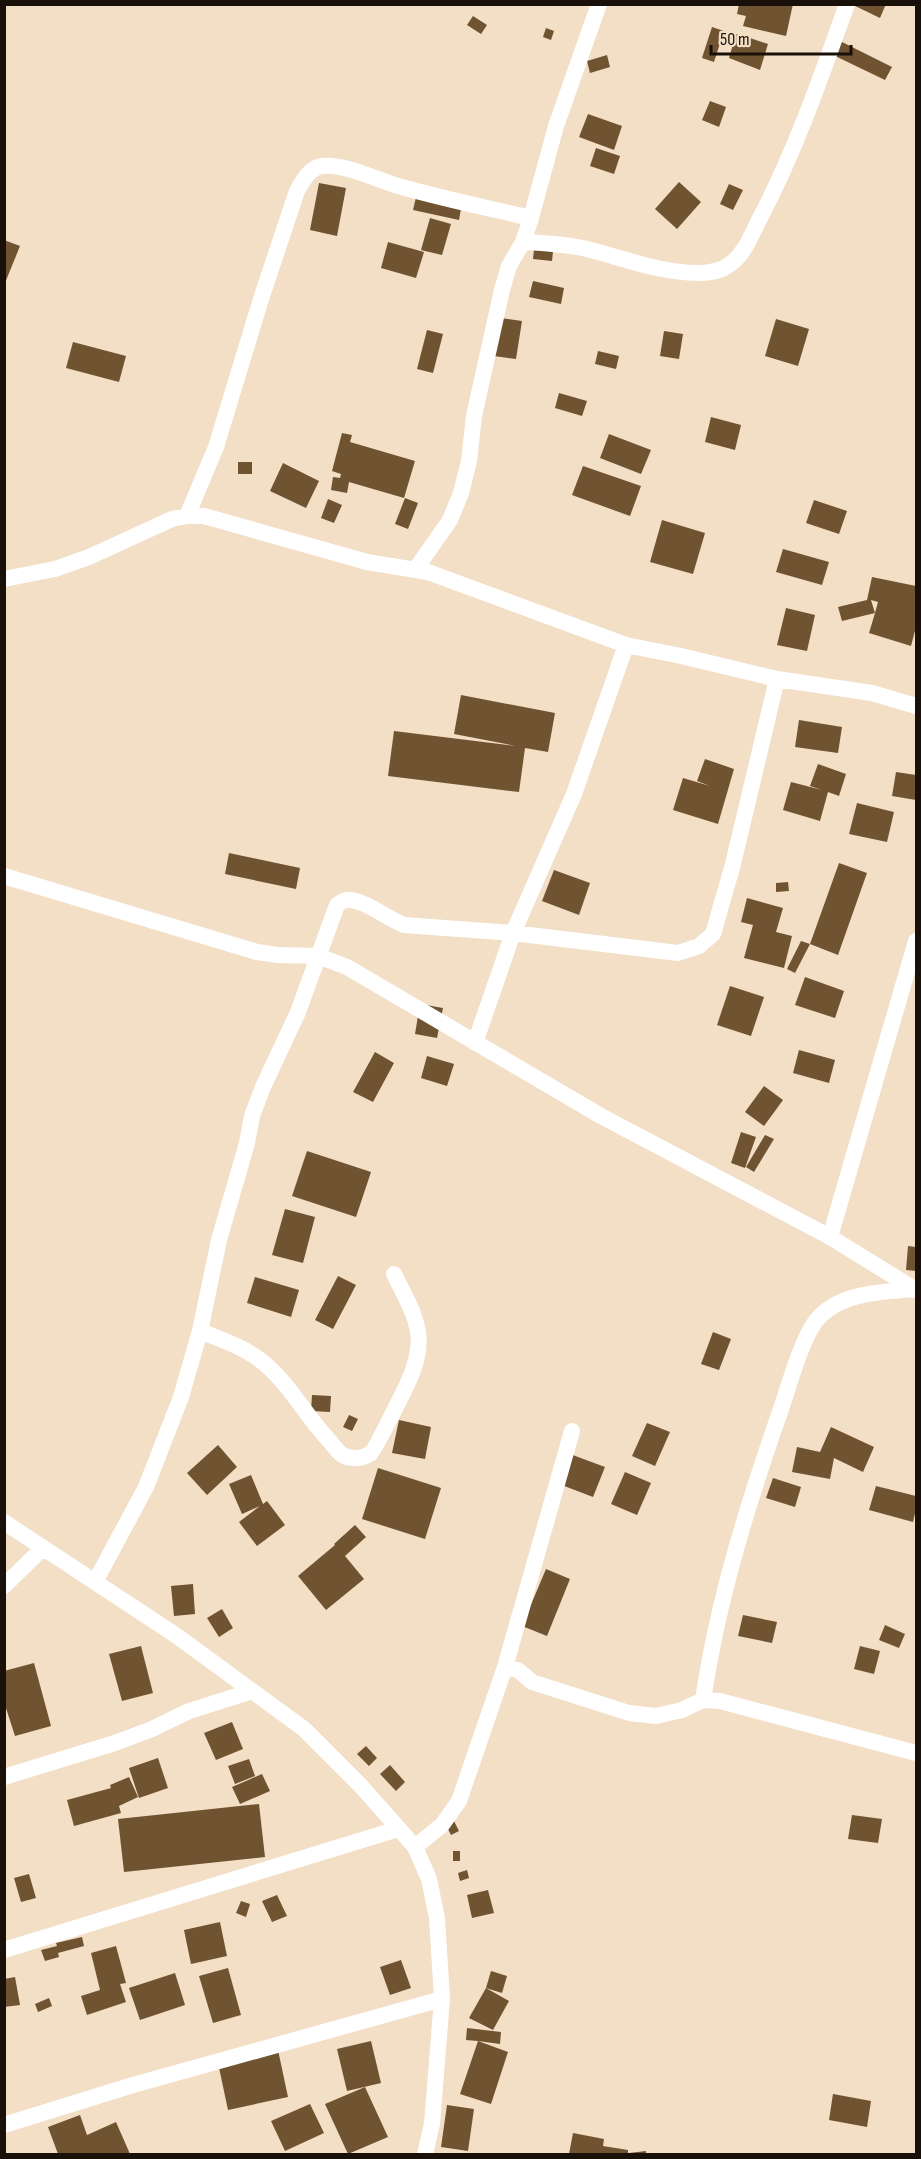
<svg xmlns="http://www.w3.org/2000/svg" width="921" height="2159" viewBox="0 0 921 2159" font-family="'Sofia Sans Condensed',sans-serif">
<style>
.building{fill:#705331;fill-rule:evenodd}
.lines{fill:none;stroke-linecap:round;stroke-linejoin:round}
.street{stroke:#fff;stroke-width:16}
</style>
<rect width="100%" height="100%" fill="#f3dec6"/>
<path class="building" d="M739,4h54l-7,32 -43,-10 3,-10 -9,-2z
M851,4h35l-6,14z
M473,16l14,9 -6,9 -14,-9z
M712,27l12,4 -10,31 -12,-4z
M546,28l8,3 -3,9 -8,-3z
M736,34l13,4 -2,10 3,-10 18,6 -8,26 -31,-12z
M838,40l54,27 -7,13 -54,-26z
M607,55l3,12 -20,6 -3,-12z
M710,101l16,6 -7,20 -17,-7z
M588,114l34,12 -8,24 -35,-13z
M596,148l24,8 -6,18 -24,-8z
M679,182l22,20 -24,27 -22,-20z
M319,183l27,5 -9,48 -27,-6z
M729,184l14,6 -10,20 -13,-6z
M417,193l45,10 -3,17 -46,-10z
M430,218l21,6 -9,31 -21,-5z
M4,240l16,6 -15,37h-1z
M535,240l19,2 -2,19 -19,-2z
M388,242l36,10 -8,26 -35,-10z
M533,281l31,7 -3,16 -32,-7z
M500,318l22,3 -6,38 -22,-3z
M776,319l33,10 -11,37 -33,-10z
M427,330l16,4 -10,39 -16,-4z
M664,331l19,3 -4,25 -19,-3z
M73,342l53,14 -7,26 -53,-14z
M598,351l21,5 -3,13 -21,-5z
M559,393l28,8 -5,15 -27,-8z
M711,417l30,8 -6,25 -30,-8z
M342,433l10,2 -2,7 65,19 -11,37 -55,-16 -2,11 -16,-3 2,-13 7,1 1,-4 -9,-3z
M609,434l42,16 -10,24 -41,-16z
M238,462h14v12h-14z
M283,463l36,18 -13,27 -36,-17z
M583,466l58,20 -11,30 -58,-21z
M405,498l13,5 -10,26 -13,-5z
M328,499l14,6 -8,18 -13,-5z
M814,500l33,11 -8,23 -33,-11z
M662,520l43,13 -12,41 -43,-12z
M783,549l46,13 -7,23 -46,-13z
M872,577l44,9v41l-5,19 -42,-13 6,-20 -33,8 -4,-14 29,-7zM871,600l7,2 -3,11z
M786,608l29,7 -8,36 -30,-6z
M461,695l94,18 -7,39 -23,-4 -6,44 -131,-16 6,-45 122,15 -62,-12z
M799,720l43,7 -4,26 -43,-6z
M705,759l29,10 -16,55 -45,-14 10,-32 27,8 -13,-5z
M818,764l28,10 -7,22 -11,-4 -8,29 -37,-11 8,-28 31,8 -12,-4z
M896,772l20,3v25l-24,-4z
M857,803l37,9 -7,30 -38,-8z
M229,853l71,15 -4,21 -71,-15z
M839,863l28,10 -29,82 -28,-11z
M554,870l36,13 -11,32 -37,-14z
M788,882l1,9 -13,1v-9z
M747,898l36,10 -7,24 16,4 -8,32 -40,-10 9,-33 -12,-3z
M801,941l9,3 -15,29 -8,-4z
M805,977l39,14 -9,27 -40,-13z
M730,986l34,11 -13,39 -34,-11z
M420,1004l23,4 -6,30 -22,-4z
M799,1050l36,10 -6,23 -36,-10z
M375,1052l19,11 -21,39 -20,-10z
M427,1056l27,8 -7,22 -26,-8z
M764,1086l19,14 -19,26 -19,-14z
M741,1132l15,5 -11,31 -14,-5z
M765,1135l9,4 -20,33 -8,-5z
M307,1151l64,21 -15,45 -64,-21z
M285,1209l30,8 -12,46 -31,-8z
M908,1246l8,1v24l-10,-1z
M338,1276l18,9 -23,44 -18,-9z
M255,1277l44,13 -8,27 -44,-14z
M713,1332l18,7 -12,31 -18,-6z
M312,1395l19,1 -1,16 -19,-1z
M349,1415l9,4 -6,12 -9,-4z
M399,1420l32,7 -6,32 -33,-6z
M647,1423l23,9 -15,34 -23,-10z
M831,1427l43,20 -11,25 -29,-14 -4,21 -38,-7 5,-25 23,5z
M218,1445l19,22 -30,28 -20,-22z
M570,1454l35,13 -12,30 -34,-13z
M378,1468l63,20 -16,51 -63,-20z
M625,1472l26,11 -14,32 -26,-11z
M251,1475l12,29 4,-3 18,24 -28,21 -18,-24 21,-16 -18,8 -13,-30z
M773,1478l28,9 -6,20 -29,-9z
M876,1486l40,10v13l-3,13 -44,-12z
M355,1525l11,12 -21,19 19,23 -38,31 -28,-34 37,-31 -1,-1z
M546,1569l24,10 -23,57 -25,-10z
M193,1584l2,30 -21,2 -3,-30z
M222,1609l11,19 -14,9 -12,-19z
M743,1615l34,7 -5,21 -34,-7z
M885,1625l20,9 -6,14 -20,-8z
M141,1646l12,47 -31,8 -13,-47z
M860,1646l20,5 -6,23 -20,-5z
M34,1663l17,63 -36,10 -11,-34v-31z
M232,1722l11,27 -27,11 -12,-27z
M366,1746l11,12 -8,8 -12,-12z
M158,1758l10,30 -29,10 -10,-30z
M249,1759l6,17 -20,8 -7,-18z
M390,1765l15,17 -9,9 -16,-17z
M262,1774l8,17 -30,13 -8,-17z
M129,1777l9,20 -19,9 2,7 -47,13 -7,-26 44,-12 -1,-3z
M259,1804l6,53 -141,15 -6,-53z
M852,1815l30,4 -4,24 -30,-4z
M453,1819l6,12 -8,4 -6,-12z
M453,1851h7v10h-7z
M467,1870l2,8 -9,3 -2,-8z
M29,1874l7,24 -15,4 -7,-24z
M488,1890l6,23 -22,5 -5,-23z
M277,1895l10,21 -15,6 -10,-21z
M241,1901l9,3 -4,13 -10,-4z
M220,1922l7,34 -36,8 -7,-34z
M82,1937l2,9 -26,7 1,4 -14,4 -4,-11 16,-4 -1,-3z
M116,1946l10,37 -6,1 6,18 -39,13 -6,-19 19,-6 -9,-37z
M401,1960l10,28 -21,7 -10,-28z
M228,1968l13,47 -28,8 -14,-47z
M491,1971l16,5 -5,17 -16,-5 23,13 -16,29 -24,-12 17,-30z
M175,1973l10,32 -45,15 -11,-32z
M15,1977l5,28 -16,2v-28z
M49,1998l3,8 -14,6 -3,-8z
M467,2028l34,4 -1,12 -22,-3 30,11 -17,52 -31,-10 18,-53 -12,-1z
M371,2041l10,42 -34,8 -10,-42z
M278,2050l10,47 -60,13 -10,-47z
M365,2087l23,50 -40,17 -23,-50z
M833,2094l38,7 -4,26 -38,-7z
M310,2104l14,29 -39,18 -14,-30z
M447,2105l27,4 -6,42 -27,-4z
M80,2115l7,20 29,-13 14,32h-72l-10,-27z
M573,2133l31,6 -1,7 25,4v4h-59z
M646,2151v3h-17v-1z"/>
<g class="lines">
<path class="street" d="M523,242c21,1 43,2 64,7 36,9 73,24 111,24 10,0 23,-2 31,-8 15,-10 22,-29 30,-45 36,-68 62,-143 88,-216
M187,516l29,-69 45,-148 36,-108c6,-10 12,-23 25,-25 23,-3 57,15 80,21 42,12 86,21 129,31
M415,570l35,-50 11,-27 8,-32 5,-45 28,-126 7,-24 14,-24 8,-24 25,-92 43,-122
M4,579l51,-10 34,-12 83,-38 15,-3h17l163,46 61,10 198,73 55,11 96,23 95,14 44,13
M4,876l253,76 21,3 40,1 29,11 254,149 229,121 86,53
M475,1043l38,-110 61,-139 52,-149
M830,1237l86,-296
M200,1331c22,9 47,17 65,33 24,20 40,50 61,73 5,5 10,13 15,17 8,6 22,5 30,-1 3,-2 28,-52 32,-60 27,-53 16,-70 -9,-119
M4,1522l173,114 127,93 57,57 54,61 14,32 8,39 5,81 -10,125 -7,30
M95,1582l51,-95 35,-90 19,-66 19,-91 28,-97 5,-27 11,-29 35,-75 39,-107c3,-2 5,-4 9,-5 16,-2 42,19 58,25l109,8 165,20 21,-7 14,-12 20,-70 44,-185
M4,1586l39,-38
M505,1667l67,-236
M703,1700c15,-101 45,-197 79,-294 8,-24 19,-64 33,-84 23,-30 67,-30 101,-33
M4,1777l111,-34 37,-14 37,-18 63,-20
M415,1847l27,-22 17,-24 46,-134 13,3 14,12 97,31 27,3 26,-6 21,-10 17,1 196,52
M4,1950l394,-121
M4,2125l129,-40 309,-86"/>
</g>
<rect width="921" height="2159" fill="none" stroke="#191109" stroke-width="12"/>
<path d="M711 45v9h140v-9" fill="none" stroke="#191109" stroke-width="3"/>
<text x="720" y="45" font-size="18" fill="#191109" stroke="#f3dec6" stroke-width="4.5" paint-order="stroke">50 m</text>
</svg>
